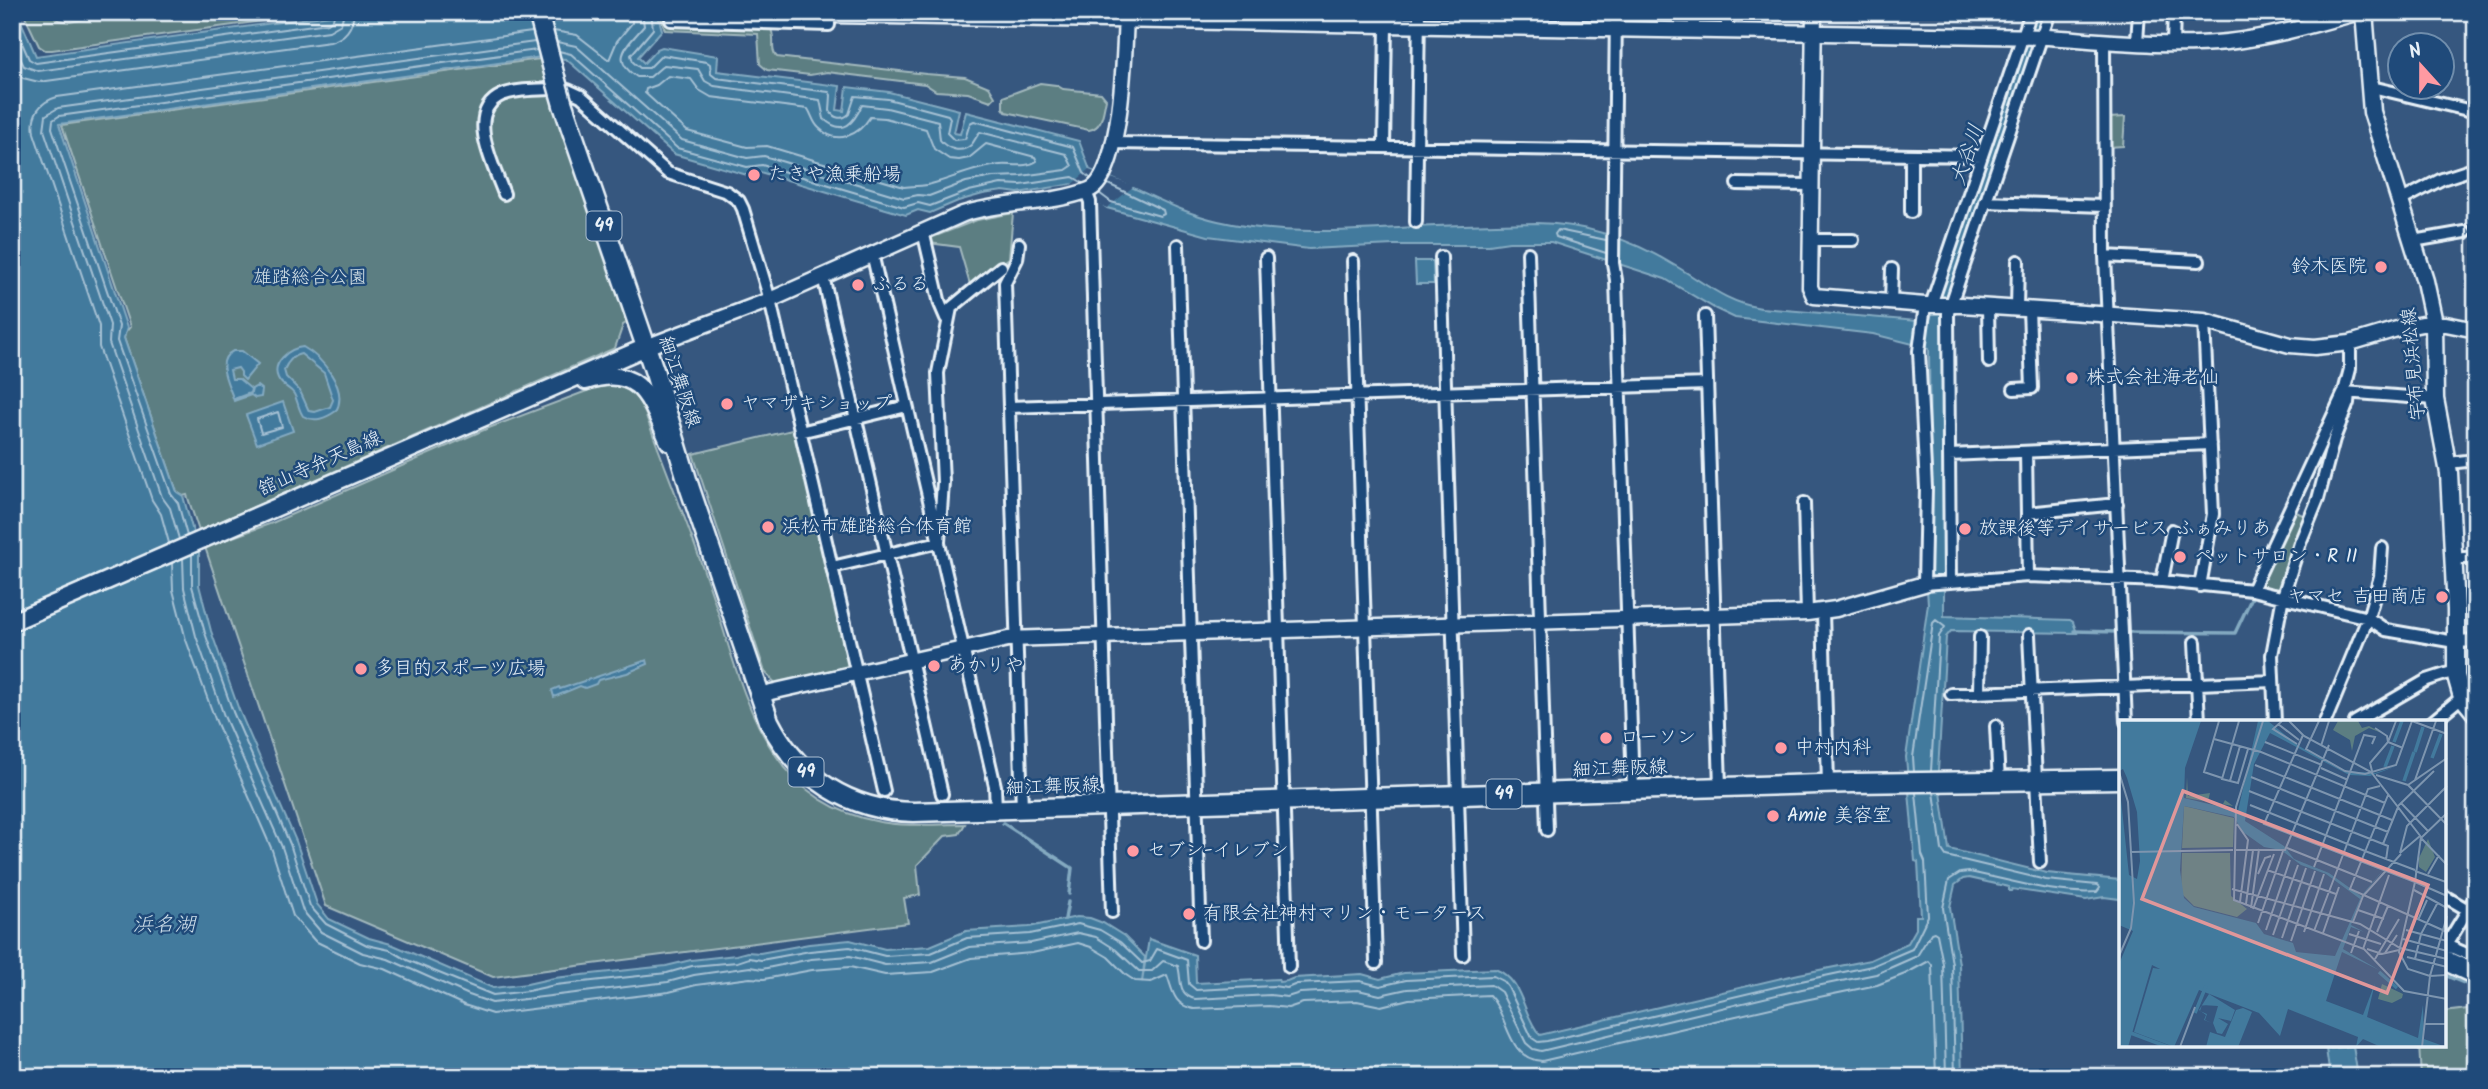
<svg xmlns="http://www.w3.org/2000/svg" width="2488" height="1089" viewBox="0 0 2488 1089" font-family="Kalam,'Klee One',sans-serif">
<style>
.green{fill:#5c7e82;stroke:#a2b8bd;stroke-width:2}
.water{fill:#427a9d;stroke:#84aac1;stroke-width:2;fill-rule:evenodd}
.pier{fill:#36577f}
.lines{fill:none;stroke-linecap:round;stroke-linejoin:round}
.shore{stroke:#a6c1d4;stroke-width:2}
.stream{stroke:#84aac1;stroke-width:3.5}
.minor-casing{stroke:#e8f1f8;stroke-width:16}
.tertiary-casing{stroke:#e8f1f8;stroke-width:19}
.secondary-casing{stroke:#e8f1f8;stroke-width:21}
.primary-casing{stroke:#e8f1f8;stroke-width:23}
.minor{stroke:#1f4a7a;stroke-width:10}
.tertiary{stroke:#1f4a7a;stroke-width:14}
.secondary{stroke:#1f4a7a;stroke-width:16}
.primary{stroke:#1f4a7a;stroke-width:18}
.primary-bridge-casing{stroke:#e8f1f8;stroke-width:23;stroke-linecap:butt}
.primary-bridge{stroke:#1f4a7a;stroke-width:18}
.poi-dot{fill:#ff9aa2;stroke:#1f4a7a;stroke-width:2.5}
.labels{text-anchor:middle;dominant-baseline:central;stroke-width:5;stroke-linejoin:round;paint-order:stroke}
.shield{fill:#1f4a7a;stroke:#acbfd2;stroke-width:2}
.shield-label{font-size:18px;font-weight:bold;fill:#e8f1f8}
.poi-label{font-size:19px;fill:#e8f1f8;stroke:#1f4a7a;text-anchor:start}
.park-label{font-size:19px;fill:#d3e0e6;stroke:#1f4a7a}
.street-label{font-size:19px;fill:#e8f1f8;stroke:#1f4a7a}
.water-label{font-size:21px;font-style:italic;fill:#cfdfea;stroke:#1f4a7a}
.inset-river{fill:none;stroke:#427a9d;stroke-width:3.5}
.inset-road{fill:none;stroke:#7d95af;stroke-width:2}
.view{fill:#e0979a;fill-opacity:0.15;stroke:#e0979a;stroke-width:3.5}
.inset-edge{fill:none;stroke:#e8f1f8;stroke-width:3.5}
</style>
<rect width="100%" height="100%" fill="#36577f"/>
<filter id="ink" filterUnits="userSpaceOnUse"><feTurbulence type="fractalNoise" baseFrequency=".0143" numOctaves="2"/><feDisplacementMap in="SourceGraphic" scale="14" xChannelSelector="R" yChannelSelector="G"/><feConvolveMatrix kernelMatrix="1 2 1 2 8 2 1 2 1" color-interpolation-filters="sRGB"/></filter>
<g filter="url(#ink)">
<path class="green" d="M23,12h25l11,8 11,2 14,-3 4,-7h239l-275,38h-7l-6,-4z
M659,12h7l2,8 102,8c7,9 -1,22 7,29l149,17 39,3 24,10 6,10 -4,4 -23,-8 -32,-2 -11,-7 -98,-12 -17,3 -43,-5 -7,-6 -2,-30 -93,-4z
M540,59l88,263 -5,3 -8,23 -416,183 -12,-36 -4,1 -6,-4 -53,-154 1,-5 5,-6 -68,-202z
M1040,83l16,2 7,4 38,4 5,6c-3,12 -3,29 -17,31l-83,-18 -3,-4v-11z
M2125,117l-2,29 -14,1v-29z
M1013,213l-4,45 -38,30 -12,-41 -30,-4 -1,-4 49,-19z
M612,385c18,3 26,12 33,28 23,63 49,126 70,190 30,93 51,199 165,219 28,5 57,2 85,2l-6,10 -14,2 -28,29 3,30 -16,3 4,25 -415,54 -167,-71 -121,-359 67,-24 214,-94 106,-40z
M796,429l55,235 -2,3 -73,17 -11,-12 -72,-218z
M2294,511l13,6 -24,69 -5,3 -15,-3 -2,-4z
M2476,1008v69h-55l-2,-32h25v-33z"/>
<path class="water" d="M12,12h5l19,44 316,-44h305l5,18 -24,27 6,6 13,-14 5,-2 56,9 -1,15 123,15 -3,24 7,1 3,-24 42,5 70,18 -5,23 6,1 6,-22 113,29 11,29c44,15 83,41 128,51 65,15 129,10 196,6 40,-2 81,-3 122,-4 52,0 99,18 143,45 28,17 49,35 82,40l168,14 107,-310h10l-102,301v303l126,4 3,2 4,11 -126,-2 -5,6 -8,134 11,78 98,24 73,7v19l-16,-2 -18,3 -74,-11 -1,2h-2v-4l-40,-9 -6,1 -8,6 -5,22 9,57 3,113h-1950zM542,57l24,2 108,95 73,21 13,-3 146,43 12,-5 12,3 28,-12 25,-7 20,-3 15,2 55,-9 34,24 101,28 101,13 85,-4h95l20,-3h42l114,37 51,30 19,9 138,16 56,14 2,229 -4,12 1,15 -22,153 9,104 3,1 3,54h-5v13l-8,14 -38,17 -71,14 -259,61c-18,-20 -16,-55 -45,-66l-91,4 -24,6 -18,-5 -68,4 -7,3 -8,1 -1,-3 -82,4 -1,-28 -46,-16 -7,43 3,-25 -21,-21 -21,-13 -13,-5 -13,-1 -48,10 -63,4 -36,15 -45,3 -35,-9 -41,4 -49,9 -13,-1 -11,3 -45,5 -25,6 -112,12 -27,6 -34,4 -102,-44 -22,-6 -40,-19 -12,-15 -21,-63 -57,-131 -28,-79 -12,-46v-32l-16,-57 -6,-4 -53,-154 3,-10 -68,-204z
M1415,261h18l1,23h-18z
M303,347c18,10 46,41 33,64 -10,7 -21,12 -33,5 -5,-7 -5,-15 -9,-22 -4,-7 -12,-7 -16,-16 -7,-15 11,-30 25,-31zM301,354l23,19 9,27 -3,7 -15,5 -6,-1 -9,-20 -14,-14 -2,-7c3,-7 9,-15 17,-16z
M233,351h9l16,13 -13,16 -4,-4v-4l-3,-4 -8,2 2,9h7l12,10 -1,4 -16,6 17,-6 1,-4 5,-3 5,4 -1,7 -6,1 -4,-3 -17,6c-4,-15 -21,-40 -1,-50z
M283,402l10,29 -36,13 -11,-29z
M647,660l1,4 -21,9 -29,7 -2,4 -11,4 -5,-2 -26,11 -2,-7 7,-3 1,2z
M2353,1046l5,31h-28l-4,-28z"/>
<path class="pier" d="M1089,170l45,16 -27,22 -12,-5 -22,-15 -13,2 -7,-3 18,-2z"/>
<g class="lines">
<path class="shore" d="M651,12l2,17 -22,26 2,7 7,6h9l13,-13 45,7 3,2 1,10 5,4 113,14 2,3 -1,16c4,8 13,9 19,3l6,-18 33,3 60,16 2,3 -3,15 7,7 11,-1 5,-16 4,-2 99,26 11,26 6,5
M12,20l17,39 7,4 292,-40 5,-4 2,-7
M554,31l23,4 32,25 8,-19 15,-18v-11
M12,42l12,24 14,5 291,-40 12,-7 3,-12
M557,42l19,4 106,94 65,18 17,-2 140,42 14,-3 11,1 37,-14 27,-5 28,-1 45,-6 6,-4 -6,-12 -86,-22c-4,4 -5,9 -9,13 -10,9 -24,4 -31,-5l-2,-19 -51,-13 -25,-3c-8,17 -18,32 -38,14l-4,-19 -106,-14 -9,-5 -7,-12 -34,-4 -14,12h-13c-29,-18 -8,-33 7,-51l-2,-14
M559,51l12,3 106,94 70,19 15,-2 142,42 14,-4 12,3 39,-15 32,-7 20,1 52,-8 10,6
M12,68l11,10 16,4 291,-40c15,-4 23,-14 24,-30
M668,76l23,3 8,11 12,7 97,12c4,6 5,14 11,19 18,18 40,7 51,-11l15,1 41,11 8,20 15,10 10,1 10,-2 17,-14 49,13 2,4c-10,7 -25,3 -37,4 -25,2 -46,13 -69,19 -8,3 -18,1 -27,3l-137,-41 -20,1 -60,-16 -42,-38 1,-4 11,-4z
M1099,193l12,9 49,14 4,-2 -1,-4 -55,-26
M1606,253l-50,-16 -1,-3 3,-4 48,10
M278,412l4,15 -21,6 -4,-14z
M187,536l-9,-33 -7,-9 -54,-153 2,-15 -67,-198 1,-8 6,-4 478,-66
M179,539l-9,-31 -8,-11 -53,-154 1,-18 -66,-195 2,-15 12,-7 477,-66
M169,543l-8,-29 -9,-14 -53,-153v-21l-65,-193c-3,-18 5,-31 23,-36l475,-65
M192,555v31l13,47 28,79 57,132 20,62 16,18 41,21 23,5 17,10 86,35 35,-4 27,-6 112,-12 25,-7 45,-4 12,-4 12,2 49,-9 40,-4 35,9 46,-3 36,-15 63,-4 48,-10 22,6 20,12 22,21 8,-2 7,-12 30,11 2,24 7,6 77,-4 14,2 10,-4 63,-3 20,5 26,-6 87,-4 10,5 5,6 24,51 6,4 9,-1 254,-60 71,-15 40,-17 16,-33 -3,-54 -3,-7 -6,-62
M183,558l1,30 12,48 28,80 58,131 21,64 18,21 42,21 25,6 81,36 23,8 176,-21 26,-7 56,-8 12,2 49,-10 39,-3 35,9 47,-3 37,-15 62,-4 47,-10 18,4 19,12 24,22h13l11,-10 15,5c4,14 -1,28 17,33l75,-4 17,2 13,-4 58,-3 22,5 27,-6 84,-4 10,7 25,51 7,6 8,2 261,-62 74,-15 41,-18 14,-23 3,-1 3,2 6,30 3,113
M172,563l1,27 13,50 29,79 57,131 21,66 22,25 45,22 25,6 79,36 28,9 177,-22 27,-7 54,-7 14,1 48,-9 38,-3 35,8 48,-3 38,-14 61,-5 46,-10 13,4 17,10 18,18 9,6 16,1 16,-7c6,16 6,30 27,34l75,-3 19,2 15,-5 54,-2 24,5 28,-7 80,-4c20,20 17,64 53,66l263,-61 72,-15 28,-11 24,-13 3,4 4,112
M1914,772l-1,-15 20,-134 3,-3 9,7 -6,9 -8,135
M1934,792l8,58 4,6 100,24 51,5 3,3 -3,4c-42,3 -86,-12 -128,-20l-9,1 -11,7 -6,28 9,56 3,113"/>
<path class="stream" d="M2074,631l43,1
M2126,632l109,1 17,-36
M1003,823l69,45 -3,26
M1065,919l3,-17
M2444,975l32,13"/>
<defs>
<path id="minor" d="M1616,12l-3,251 3,17 17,509
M671,20l158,5v-7l3,-3
M1694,31v-19
M1727,31v-19
M2104,40l1,216 21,466
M2137,42l2,-30
M2173,44l1,-32
M2369,89l7,-1 100,24
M568,90l13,6 87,77 59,19 12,9 4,8 27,91 114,491
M1112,143l870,13
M1384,147l2,-122
M1737,184l75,1
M1086,191l4,11 22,710
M504,194c-10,-28 -40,-82 -2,-99 14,-6 34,-5 49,-6
M2400,201l42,-22 34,-11
M1985,202l119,4
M1911,212v-57
M1416,222l3,-210
M923,231l17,73 6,14h3
M1811,240h42
M2413,241l52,-9
M1019,244l-2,15 -12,24 17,526
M1178,245l23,696
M872,253l123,533 1,23
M1528,253l19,577
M2105,256l94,5
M1441,257l22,698
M1266,258l23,709
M1353,261l23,702
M823,276l119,518
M1891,303l1,-34
M1925,305l-6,46 7,137 -2,96 104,-8 134,5 90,9 116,28 18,12 69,12 21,-1
M1931,305l100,-293
M1988,306l1,56
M2017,308l1,-47
M1705,316l15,471
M2014,389l18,-1 -3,-79
M2344,392l91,7
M1009,407l698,-23
M800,432l107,-26
M2026,452l2,124
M1949,455l261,-11
M2448,463l28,-3
M1804,503l3,110
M2027,513l90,-9
M2453,559l23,-2
M832,567l107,-25 4,-60 -5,-109 13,-65 50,-41
M1950,581l-2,-268 102,-301
M2162,581l10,-51
M2200,586l13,-72 -9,-193
M2252,590l92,-198 6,-23v-26
M1823,612l5,171
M2029,635l11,227
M2195,642l4,80
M1979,693l1,-56
M1951,694l322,-13
M2275,722l-3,-67 11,-59 17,-53 18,-44 16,-60 14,-36 1,-10
M2325,722l43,-104 12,-42 2,-28
M2355,722l72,-42 28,-9
M2432,722l30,-25
M1996,726l3,56
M2444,896l24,14
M2444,947l9,1 23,10
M2445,947l31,-51"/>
<path id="tertiary" d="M832,12v3l1216,22c59,4 120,11 179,5 45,-5 89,-18 132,-30
M1814,12l-4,275 4,9 111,9h37l242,16 86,24 25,2 35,-4 47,-14 25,-5h24l30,6
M646,347l124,-47 193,-86c40,-13 87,-9 126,-24 33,-13 36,-145 37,-178
M760,697l11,-5 237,-53 799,-26 29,-4 88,-25"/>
<path id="secondary" d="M2364,12l8,100 53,169 9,42 1,76 14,74 7,137v66l6,21 14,17
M586,381c55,-18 64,19 83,61
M12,622l634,-275"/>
<path id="primary" d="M538,12l17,65
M563,105l92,268 34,113 80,235c29,57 81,90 145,91l938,-29 268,-4
M2444,960l32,15"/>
</defs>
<use href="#minor" class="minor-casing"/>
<use href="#tertiary" class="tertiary-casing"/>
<use href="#secondary" class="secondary-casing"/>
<use href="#primary" class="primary-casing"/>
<use href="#minor" class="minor"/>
<use href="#tertiary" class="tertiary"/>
<use href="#secondary" class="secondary"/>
<use href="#primary" class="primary"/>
<defs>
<path id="primary-bridge" d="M555,77l8,28"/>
</defs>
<use href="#primary-bridge" class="primary-bridge-casing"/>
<use href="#primary-bridge" class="primary-bridge"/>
</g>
</g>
<g class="poi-dot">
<circle cx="754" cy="175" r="7"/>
<circle cx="2381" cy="267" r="7"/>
<circle cx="858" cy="285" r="7"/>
<circle cx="2072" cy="378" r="7"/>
<circle cx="727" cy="404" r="7"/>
<circle cx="768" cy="527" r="7"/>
<circle cx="1965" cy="529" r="7"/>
<circle cx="2180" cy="557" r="7"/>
<circle cx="2442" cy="597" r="7"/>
<circle cx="934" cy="666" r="7"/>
<circle cx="361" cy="669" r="7"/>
<circle cx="1606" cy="738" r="7"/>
<circle cx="1781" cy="748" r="7"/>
<circle cx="1773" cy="816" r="7"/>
<circle cx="1133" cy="851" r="7"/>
<circle cx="1189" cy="914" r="7"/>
</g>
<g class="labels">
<g class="shield">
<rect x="586.5" y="211.5" width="35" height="29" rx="5"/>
<rect x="788.5" y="757.5" width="35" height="29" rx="5"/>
<rect x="1486.5" y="779.5" width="35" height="29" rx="5"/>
</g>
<g class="shield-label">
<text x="604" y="226">49</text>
<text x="806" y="772">49</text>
<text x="1504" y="794">49</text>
</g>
<g class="poi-label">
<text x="768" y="175">たきや漁乗船場</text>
<text x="2367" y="267" text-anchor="end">鈴木医院</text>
<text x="872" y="285">ふるる</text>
<text x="2086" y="378">株式会社海老仙</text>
<text x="741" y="404">ヤマザキショップ</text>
<text x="782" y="527">浜松市雄踏総合体育館</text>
<text x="1979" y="529">放課後等デイサービス ふぁみりあ</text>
<text x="2194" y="557">ペットサロン・R II</text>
<text x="2428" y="597" text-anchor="end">ヤマセ 吉田商店</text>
<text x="948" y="666">あかりや</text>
<text x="375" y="669">多目的スポーツ広場</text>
<text x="1620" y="738">ローソン</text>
<text x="1795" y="748">中村内科</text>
<text x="1787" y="816">Amie 美容室</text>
<text x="1147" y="851">セブン-イレブン</text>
<text x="1203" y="914">有限会社神村マリン・モータース</text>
</g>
<g class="park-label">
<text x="310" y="278">雄踏総合公園</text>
</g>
<g class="street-label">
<text transform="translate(2414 364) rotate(-95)">宇布見浜松線</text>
<text transform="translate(679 382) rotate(72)">細江舞阪線</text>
<text transform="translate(320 464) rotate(-24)">舘山寺弁天島線</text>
<text transform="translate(1620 769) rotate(-2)">細江舞阪線</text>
<text transform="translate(1053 787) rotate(-2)">細江舞阪線</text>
</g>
<g class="water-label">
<text transform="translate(1968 155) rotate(-71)">大谷川</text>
<text x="164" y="925">浜名湖</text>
</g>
</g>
<g transform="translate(2119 720)">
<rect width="327" height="327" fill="#36577f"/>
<path d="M219,1h20l4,7 7,-2 15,8 -15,-6 -14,8 -3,15 -2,-11 -17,-10zM68,57l1,19 22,-3 -2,8 15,3 2,-4 8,6 -47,-8zM65,86l50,12 -1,29 -51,1zM309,119l7,18 -9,15 -7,-5v-9zM63,133h48l1,43 16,13 -10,8 -43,-11 -13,-13zM263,264l21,10 -1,4 -10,5 -14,-4z" fill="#5c7e82"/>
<path d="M0,1h82l-16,47 -1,30 54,13 20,-90h10l31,25 44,25 32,2 22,-7 -27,10 -21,-1 -79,-42 -16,31 -9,57 39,25 10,13 35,14 32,23 29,-34 -28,34 -11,29 13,7 -13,-5 -8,22 36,21 -37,-18 -16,49 37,14 12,-32 -8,34 51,21 5,-33 1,34 22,8h-65l-18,-8 -7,8 2,-10 -70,-28 -8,27 -21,-23 -60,-23 -25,57 -40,-15 19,-64 7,1 -8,-4 -24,82h-9v-83l14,-33 -14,-6v-144l10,94 8,4 3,-18 -3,-49 -10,-34 -4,-9 -4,2zM65,86l50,11 9,15 21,15 17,3 20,15 25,9 34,25 -25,57 -39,-4 -3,-9 -29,-9 -8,-11 -62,-16 -10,-9 -4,-28zM90,274l26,16 -4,11 -13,-3 10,6 -6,10 -5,-1 -4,-10 5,-17 -16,-1 -2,6 7,3 -2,6 7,3 -8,-3 2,-5 -7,-5zM124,288l9,4 -14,35h-32l4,-15 15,5 11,-27z" fill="#427a9d" fill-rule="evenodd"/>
<path class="inset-river" d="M275,22l8,-21M296,32l8,-25M313,38l9,-24M266,47l8,-21M285,61l10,-29M260,252l18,16M76,293l11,-27M9,312l40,15"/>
<path class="inset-road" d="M100,1l-15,51 18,6M120,1l-17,58 16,4 10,-34M144,1l-27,86 -2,93 130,49 40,42 43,8M163,1l-9,8 24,15M170,1l15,15 67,36 50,65 -6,45 -151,-58 39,-89M200,1l-13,28 39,22 20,3 31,-9 16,-44M293,1l35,13M159,4l21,16M256,8l12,8 1,6 15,6M95,19l47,13 124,51M146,22l57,23M202,26l8,-25M136,45l137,55M202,48l27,12M253,51l-2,-8 18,-21 8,-21M0,52l9,30 6,101 -3,25 -12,28M257,55l32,10 39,40M132,57l137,55M296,60l21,-59M111,61l10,-35M289,65l39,-27M130,71l139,55 -2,14M269,75l-38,94 97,43M282,83l27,28M131,85l115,46M278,87l37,-36M328,93l-26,25 26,27M118,104l11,16 -8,62M264,124l15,-37M168,128l85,34M115,130h51l44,-105M246,131l50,19M12,132l102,-2M281,133l7,-27 40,-40M281,133l20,-17M195,147l50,-132 11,2 -3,7M148,150l69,24M296,151l31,11M139,154l7,-16 6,-2M309,154l11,-19M113,169l128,35 40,24 47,11M295,170l33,18M127,184l7,-54M132,188l8,-59M134,189l21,-55M239,190l26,9M328,196l-17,60 17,-1M299,200l9,-20M234,202l10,-26 38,-42M139,203l25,-72M147,210l24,-70M287,210l41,11M195,211l54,-142 12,-3M185,212l20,-58M258,212l11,-26M204,213l16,-46M230,214l32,10M154,215l25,-70M163,218l24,-70M284,219l44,12M172,221l24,-70M244,229l26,-74M248,229l15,5 17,-4M232,233l8,-22M266,233l12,-18M288,237l40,10M256,239l24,-40M296,239l6,-25 17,-32M306,304h22M61,327l15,-40M303,327l8,-71 -22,-7 -9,-17 16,-70 32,14"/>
<path class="view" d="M64,71l245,94 -41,108 -245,-94z"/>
<rect width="327" height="327" class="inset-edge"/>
</g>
<rect width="2488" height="1089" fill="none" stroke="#1f4a7a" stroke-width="42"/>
<rect x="21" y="21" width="2446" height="1047" fill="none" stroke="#e8f1f8" stroke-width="2.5" filter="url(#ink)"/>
<g transform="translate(2421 66) rotate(339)"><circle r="33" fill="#1f4a7a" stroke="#6f8dac" stroke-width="2"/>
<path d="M0-5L12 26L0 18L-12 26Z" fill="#ff9aa2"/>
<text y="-10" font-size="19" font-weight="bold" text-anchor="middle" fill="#e8f1f8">N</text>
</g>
</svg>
